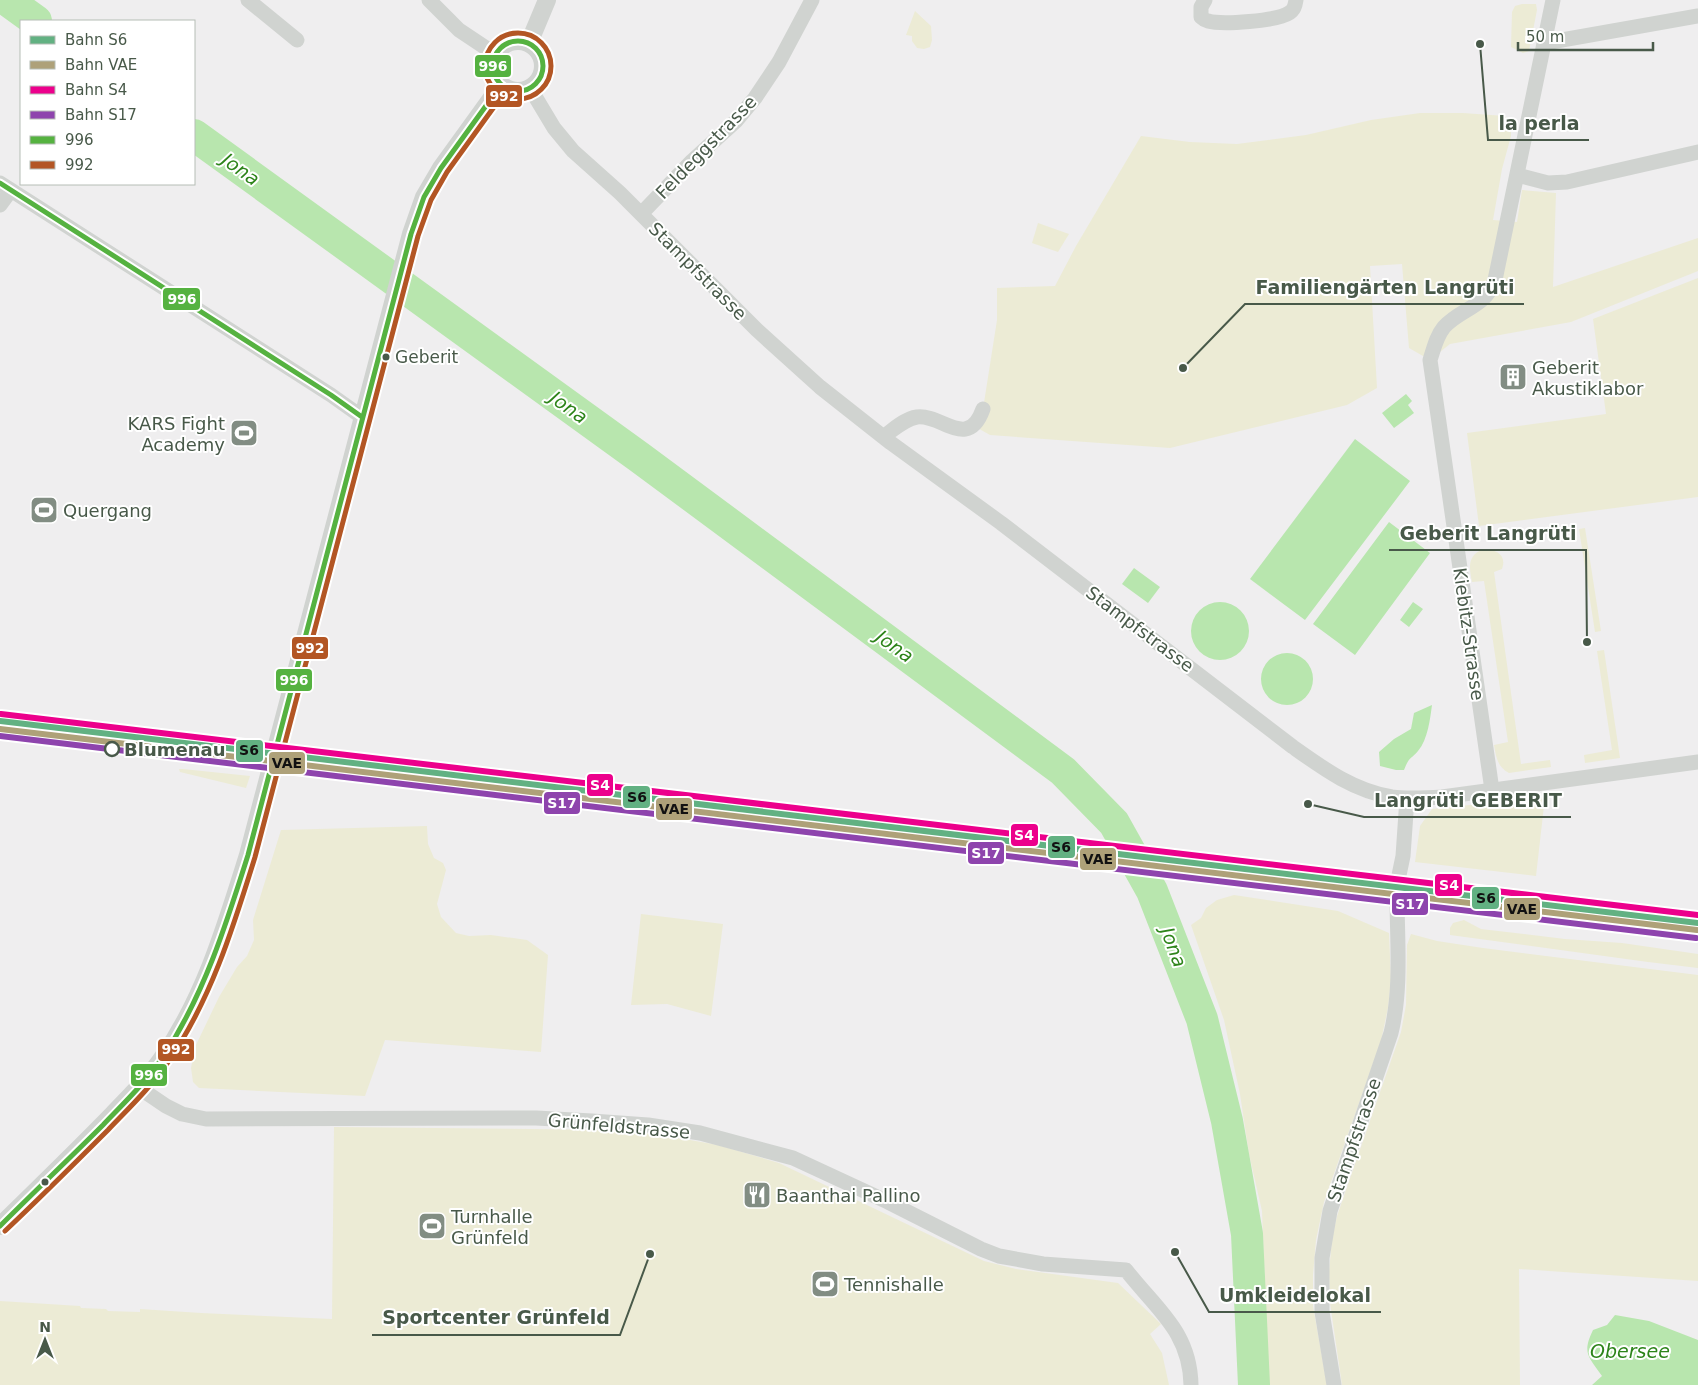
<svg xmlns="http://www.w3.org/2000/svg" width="1698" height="1385" viewBox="0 0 1698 1385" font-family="'DejaVu Sans',sans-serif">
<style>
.green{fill:#ecebd5}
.water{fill:#b8e6ae}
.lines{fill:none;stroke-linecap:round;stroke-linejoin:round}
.river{stroke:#b8e6ae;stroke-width:32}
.minor{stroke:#d0d3d0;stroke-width:15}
.tertiary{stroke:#d0d3d0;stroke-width:18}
.bus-1-casing{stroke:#fff;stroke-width:9}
.bus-2-casing{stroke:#fff;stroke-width:9}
.bus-1{stroke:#55b240;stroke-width:5}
.bus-2{stroke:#b35624;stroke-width:5}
.rail-1-casing{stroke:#fff;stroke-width:10}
.rail-2-casing{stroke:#fff;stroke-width:10}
.rail-3-casing{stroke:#fff;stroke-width:10}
.rail-4-casing{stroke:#fff;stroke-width:10}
.rail-1{stroke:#62b182;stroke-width:6}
.rail-2{stroke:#aea179;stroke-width:6}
.rail-3{stroke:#ec008c;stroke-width:6}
.rail-4{stroke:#8e44ad;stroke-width:6}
.bus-dot{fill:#485949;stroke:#fff;stroke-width:2}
.stop-dot{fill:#fff;stroke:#485949;stroke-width:2.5}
.labels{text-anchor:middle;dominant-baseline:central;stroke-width:4;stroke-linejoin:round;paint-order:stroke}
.bus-label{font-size:17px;fill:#485949;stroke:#fff;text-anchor:start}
.street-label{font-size:18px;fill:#485949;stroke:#fff}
.poi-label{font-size:18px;fill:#485949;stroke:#fff;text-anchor:start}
.stop-label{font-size:18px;font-weight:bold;fill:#485949;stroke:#fff;text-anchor:start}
.water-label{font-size:19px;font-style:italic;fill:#2d841a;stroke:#fff}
.leader{fill:none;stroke:#485949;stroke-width:2}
.callout-dot{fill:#485949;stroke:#fff;stroke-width:2}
.callout-label{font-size:19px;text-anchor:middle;font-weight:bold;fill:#485949;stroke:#fff;stroke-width:4;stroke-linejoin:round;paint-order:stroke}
.line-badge{stroke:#fff;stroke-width:2}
.badge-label{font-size:14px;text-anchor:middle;font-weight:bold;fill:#fff}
.pale-badge-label{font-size:14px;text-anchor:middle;font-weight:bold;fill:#111}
</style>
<rect width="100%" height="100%" fill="#efeeef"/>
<path class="green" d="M1522,4h14l1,6 -8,41 -6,2 -12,-6 1,-35 3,-6z
M915,11l16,15 1,14 -2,7 -6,2 -7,-1 -5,-7v-5l-6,-1z
M1420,113h43l42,3 6,7v13l-9,33 -9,51 24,2 5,-32 34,3 -3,94 145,-49v33l-127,51 -121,22 -20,16 -21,-12 -7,-84 -32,2 7,122 -30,17 -177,43 -180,-13 -16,-9 9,-17 14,-89v-32l58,-2 21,-40 65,-110 49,6 47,2 69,-9 65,-15z
M1038,223l31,11 -11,18 -26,-9z
M1698,278v219l-219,29 -12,-93 139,-19 -13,-95z
M1585,528l16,103 -6,1 -16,-103z
M1484,549c13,1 23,6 18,20l-8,3 27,192 29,-4 1,7 -42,6c-12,-6 -13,-17 -15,-28l14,-3 -24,-161 -12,1c-3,-15 -5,-27 12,-33z
M1604,650l16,108 -35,5 -1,-8 28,-5 -15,-99z
M179,769h4l67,7 -4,12 -66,-16z
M1545,797l-9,79 -121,-14 5,-36 12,-17z
M427,826l1,18 6,14 9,5 3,7 -9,34 4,13 15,16 13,3 22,-1 36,5 21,15 -7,97 -156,-12 -20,56 -166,-8 -6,-6 -2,-14 4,-21 24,-50 18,-30 10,-11 7,-16 -1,-20 28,-90z
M1234,895l104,16 51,22 2,47 -3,28 -7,33 -57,161 -8,38 -3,35v31l14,79h-60l-2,-100 -3,-74 -13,-57 -9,-60 -16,-74 -33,-95 10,-7 5,-10 11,-8z
M641,914l82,10 -12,92 -44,-12 -36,1z
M1464,920l17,9 84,10 57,4 76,11v14l-50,-6 -198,-27v-7l3,-5z
M1411,934l26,7 46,7 215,27v306l-179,-12 1,116h-178l-12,-82 -1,-31 3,-33 5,-23 11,-32 53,-152 5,-27 1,-60z
M334,1127l284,3 44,5 56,10 61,18 205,98 32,8 102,14 43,41 -11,10 12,19 7,32h-1169v-84l80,5 1,2 25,1 2,2 32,1v-3l61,4 131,6z"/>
<path class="water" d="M1406,394l6,7 -4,4 6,8 -20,15 -12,-15z
M1355,439l55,42 -105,139 -55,-41z
M1389,522l41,31 -75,102 -42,-31z
M1134,568l26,19 -12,16 -26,-19z
M1413,602l10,7 -14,18 -9,-7z
M1191 631a29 29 0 1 1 58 0a29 29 0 1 1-58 0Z
M1261 679a26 26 0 1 1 52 0a26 26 0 1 1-52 0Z
M1432,705c-2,14 -4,34 -14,46 -8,9 -9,6 -14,19h-8l-16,-4 -1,-14 15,-13 17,-10 3,-16z
M1615,1315l34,6 49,19v45h-106l10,-9c-14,-20 -20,-23 -9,-46l14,-5z"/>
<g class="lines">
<path class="river" d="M7,0l29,21
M194,135l445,322 424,314 51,52 38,68 50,128 25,102 20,113 7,151"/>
<path class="minor" d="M248,0l49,40
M429,0l30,30 36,24
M1205,0l-4,7v10c2,2 4,3 7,4 14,4 69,0 81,-8 5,-3 6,-7 7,-13
M1545,43l153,-27
M530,88l24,40 19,23 47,42 137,137 63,57 71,56 110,80 292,224c31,22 61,44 99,50 16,2 33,1 50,0l256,-35
M1517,175l31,8 19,-1 131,-30
M0,183l331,212 31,22
M0,205l11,-15
M641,214l51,-53 44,-40 19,-23 24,-36 33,-62
M883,437c10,-7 21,-18 34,-20 25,-3 51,34 66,-8
M1492,790l-62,-430c4,-12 6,-23 14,-33 17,-19 41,-19 51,-47l58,-280
M1398,880l5,-24 4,-58
M138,1087l28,19 16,8 24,5 330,-1 56,3 56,4 52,8 93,25 95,44 93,47 18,7 44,8 83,6c30,39 64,61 65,115
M1334,1385l-12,-73v-54l8,-47 61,-178c11,-45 6,-92 6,-138"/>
<path class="tertiary" d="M493 66a25 25 0 1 1 50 0a25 25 0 1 1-50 0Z
M529,43l18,-43
M0,1226c38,-37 76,-74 113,-112 17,-18 36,-36 50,-57 42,-60 63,-132 85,-202l163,-621 13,-37 17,-29 60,-83"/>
<defs>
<path id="bus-1" d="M493 66a25 25 0 1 1 50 0a25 25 0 1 1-50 0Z
M0,183l331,212 31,22
M0,1226c34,-34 69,-67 103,-101 21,-22 43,-43 60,-68 41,-62 63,-132 85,-202l163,-621 13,-37 17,-29 60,-83"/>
<path id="bus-2" d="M485 66a33 33 0 1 1 66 0a33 33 0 1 1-66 0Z
M5,1231c35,-33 69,-67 103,-101 21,-22 43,-43 60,-68 43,-62 65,-134 87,-205l163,-621 13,-36 16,-28 60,-83"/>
</defs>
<use href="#bus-1" class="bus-1-casing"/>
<use href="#bus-2" class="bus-2-casing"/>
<use href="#bus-1" class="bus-1"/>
<use href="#bus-2" class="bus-2"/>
<defs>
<path id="rail-1" d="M0,721l1698,202"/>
<path id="rail-2" d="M0,729l1697,201"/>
<path id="rail-3" d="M1,714l1697,201"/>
<path id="rail-4" d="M0,736l1696,202"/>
</defs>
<use href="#rail-1" class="rail-1-casing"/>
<use href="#rail-2" class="rail-2-casing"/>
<use href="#rail-3" class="rail-3-casing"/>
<use href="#rail-4" class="rail-4-casing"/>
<use href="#rail-1" class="rail-1"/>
<use href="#rail-2" class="rail-2"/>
<use href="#rail-3" class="rail-3"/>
<use href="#rail-4" class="rail-4"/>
</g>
<defs>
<symbol id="building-square" viewBox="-11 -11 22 22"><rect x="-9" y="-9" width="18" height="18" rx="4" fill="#828d83" stroke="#fff"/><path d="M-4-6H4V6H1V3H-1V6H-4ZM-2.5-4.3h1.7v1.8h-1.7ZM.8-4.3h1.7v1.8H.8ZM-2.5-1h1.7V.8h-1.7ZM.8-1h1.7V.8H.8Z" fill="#fff"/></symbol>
<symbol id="stadium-square" viewBox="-11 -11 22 22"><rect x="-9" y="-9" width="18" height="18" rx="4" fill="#828d83" stroke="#fff"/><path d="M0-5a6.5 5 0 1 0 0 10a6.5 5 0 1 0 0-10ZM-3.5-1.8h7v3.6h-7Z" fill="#fff"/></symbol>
<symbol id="restaurant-square" viewBox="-11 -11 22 22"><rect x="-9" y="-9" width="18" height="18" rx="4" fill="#828d83" stroke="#fff"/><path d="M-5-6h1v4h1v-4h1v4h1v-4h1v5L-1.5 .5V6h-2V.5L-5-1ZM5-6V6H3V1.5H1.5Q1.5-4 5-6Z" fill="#fff"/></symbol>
</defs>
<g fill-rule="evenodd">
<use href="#building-square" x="1497" y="361" width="32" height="32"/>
<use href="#stadium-square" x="228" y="417" width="32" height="32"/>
<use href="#stadium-square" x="28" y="494" width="32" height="32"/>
<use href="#restaurant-square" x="741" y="1179" width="32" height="32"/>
<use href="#stadium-square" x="416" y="1210" width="32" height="32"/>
<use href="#stadium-square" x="809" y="1268" width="32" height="32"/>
</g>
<g class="bus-dot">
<circle cx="386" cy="357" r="4.5"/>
<circle cx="45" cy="1182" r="4.5"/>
</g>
<circle class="stop-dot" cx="112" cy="749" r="7"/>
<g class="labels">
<g class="bus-label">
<text x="395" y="357">Geberit</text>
</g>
<g class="street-label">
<text transform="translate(706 147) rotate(-46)">Feldeggstrasse</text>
<text transform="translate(698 271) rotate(45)">Stampfstrasse</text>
<text transform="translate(1140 629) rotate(37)">Stampfstrasse</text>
<text transform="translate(1469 634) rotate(82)">Kiebitz-Strasse</text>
<text transform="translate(619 1126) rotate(5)">Grünfeldstrasse</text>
<text transform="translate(1354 1140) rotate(-71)">Stampfstrasse</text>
</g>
<g class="poi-label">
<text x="1532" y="367">Geberit<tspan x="1532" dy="21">Akustiklabor</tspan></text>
<text x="225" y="423" text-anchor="end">KARS Fight<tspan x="225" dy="21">Academy</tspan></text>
<text x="63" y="510">Quergang</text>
<text x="776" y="1195">Baanthai Pallino</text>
<text x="451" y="1216">Turnhalle<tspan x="451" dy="21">Grünfeld</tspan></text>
<text x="844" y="1284">Tennishalle</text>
</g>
<g class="stop-label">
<text x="124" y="749">Blumenau</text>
</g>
<g class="water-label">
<text transform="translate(241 169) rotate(36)">Jona</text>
<text transform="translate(569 407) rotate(36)">Jona</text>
<text transform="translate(895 646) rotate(36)">Jona</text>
<text transform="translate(1174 947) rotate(69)">Jona</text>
<text x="1630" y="1351">Obersee</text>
</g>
</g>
<path class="leader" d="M1480 44L1488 140H1589M1183 368L1245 304H1524M1587 642L1586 550H1389M1308 804L1364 817H1571M1175 1252L1209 1312H1381M650 1254L620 1335H372"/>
<g class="callout-dot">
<circle cx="1480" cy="44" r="5"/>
<circle cx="1183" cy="368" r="5"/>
<circle cx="1587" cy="642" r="5"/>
<circle cx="1308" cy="804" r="5"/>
<circle cx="1175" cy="1252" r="5"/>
<circle cx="650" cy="1254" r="5"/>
</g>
<g class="callout-label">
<text x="1539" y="130">la perla</text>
<text x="1385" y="294">Familiengärten Langrüti</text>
<text x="1488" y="540">Geberit Langrüti</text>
<text x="1468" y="807">Langrüti GEBERIT</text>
<text x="1295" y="1302">Umkleidelokal</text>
<text x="496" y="1324">Sportcenter Grünfeld</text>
</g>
<g class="line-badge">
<rect x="474" y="54" width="38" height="24" rx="5" fill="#55b240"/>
<rect x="485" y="84" width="38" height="24" rx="5" fill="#b35624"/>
<rect x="162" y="287" width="39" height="24" rx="5" fill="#55b240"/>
<rect x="291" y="636" width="38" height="24" rx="5" fill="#b35624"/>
<rect x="275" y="668" width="38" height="24" rx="5" fill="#55b240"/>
<rect x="235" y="739" width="29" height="24" rx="5" fill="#62b182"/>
<rect x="268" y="751" width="38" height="24" rx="5" fill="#aea179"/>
<rect x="586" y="773" width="28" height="24" rx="5" fill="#ec008c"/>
<rect x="622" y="785" width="29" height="24" rx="5" fill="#62b182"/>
<rect x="543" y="791" width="38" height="24" rx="5" fill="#8e44ad"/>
<rect x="655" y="797" width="38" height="24" rx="5" fill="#aea179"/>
<rect x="1010" y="823" width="29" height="24" rx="5" fill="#ec008c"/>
<rect x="1047" y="835" width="29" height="24" rx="5" fill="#62b182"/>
<rect x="967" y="841" width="38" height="24" rx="5" fill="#8e44ad"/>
<rect x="1079" y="847" width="38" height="24" rx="5" fill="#aea179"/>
<rect x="1434" y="873" width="29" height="24" rx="5" fill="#ec008c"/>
<rect x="1471" y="886" width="29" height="24" rx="5" fill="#62b182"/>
<rect x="1391" y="892" width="38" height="24" rx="5" fill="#8e44ad"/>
<rect x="1503" y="897" width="38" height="24" rx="5" fill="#aea179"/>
<rect x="157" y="1038" width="38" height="24" rx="5" fill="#b35624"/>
<rect x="130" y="1063" width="38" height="24" rx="5" fill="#55b240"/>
</g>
<g class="badge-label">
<text x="493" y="71">996</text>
<text x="504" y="101">992</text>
<text x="182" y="304">996</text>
<text x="310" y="653">992</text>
<text x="294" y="685">996</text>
<text x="600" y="790">S4</text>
<text x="562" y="808">S17</text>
<text x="1024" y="840">S4</text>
<text x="986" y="858">S17</text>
<text x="1449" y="890">S4</text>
<text x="1410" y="909">S17</text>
<text x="176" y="1054">992</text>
<text x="149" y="1080">996</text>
</g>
<g class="pale-badge-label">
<text x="249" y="755">S6</text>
<text x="287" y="768">VAE</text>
<text x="637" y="802">S6</text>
<text x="674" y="814">VAE</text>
<text x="1061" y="852">S6</text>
<text x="1098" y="864">VAE</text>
<text x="1486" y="903">S6</text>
<text x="1522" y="914">VAE</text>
</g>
<rect x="20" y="20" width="175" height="165" fill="#ffffff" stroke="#b6bdb6"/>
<rect x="30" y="36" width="25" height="8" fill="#62b182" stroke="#b6bdb6"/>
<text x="65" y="45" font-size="15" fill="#485949">Bahn S6</text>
<rect x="30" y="61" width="25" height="8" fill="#aea179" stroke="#b6bdb6"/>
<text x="65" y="70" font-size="15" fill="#485949">Bahn VAE</text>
<rect x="30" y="86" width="25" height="8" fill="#ec008c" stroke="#b6bdb6"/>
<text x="65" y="95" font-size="15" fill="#485949">Bahn S4</text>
<rect x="30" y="111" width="25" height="8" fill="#8e44ad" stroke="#b6bdb6"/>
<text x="65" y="120" font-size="15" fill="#485949">Bahn S17</text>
<rect x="30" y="136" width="25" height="8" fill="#55b240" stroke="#b6bdb6"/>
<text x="65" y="145" font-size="15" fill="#485949">996</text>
<rect x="30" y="161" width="25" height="8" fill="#b35624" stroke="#b6bdb6"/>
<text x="65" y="170" font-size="15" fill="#485949">992</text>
<g transform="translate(45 1340)" stroke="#ffffff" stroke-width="4" paint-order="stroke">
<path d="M0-4L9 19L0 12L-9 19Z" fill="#485949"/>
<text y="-8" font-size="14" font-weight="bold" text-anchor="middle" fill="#485949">N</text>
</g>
<path d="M1518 42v8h135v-8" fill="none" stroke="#485949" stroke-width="2.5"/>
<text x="1526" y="42" font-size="15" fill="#485949" stroke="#ffffff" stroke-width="4" paint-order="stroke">50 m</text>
</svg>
